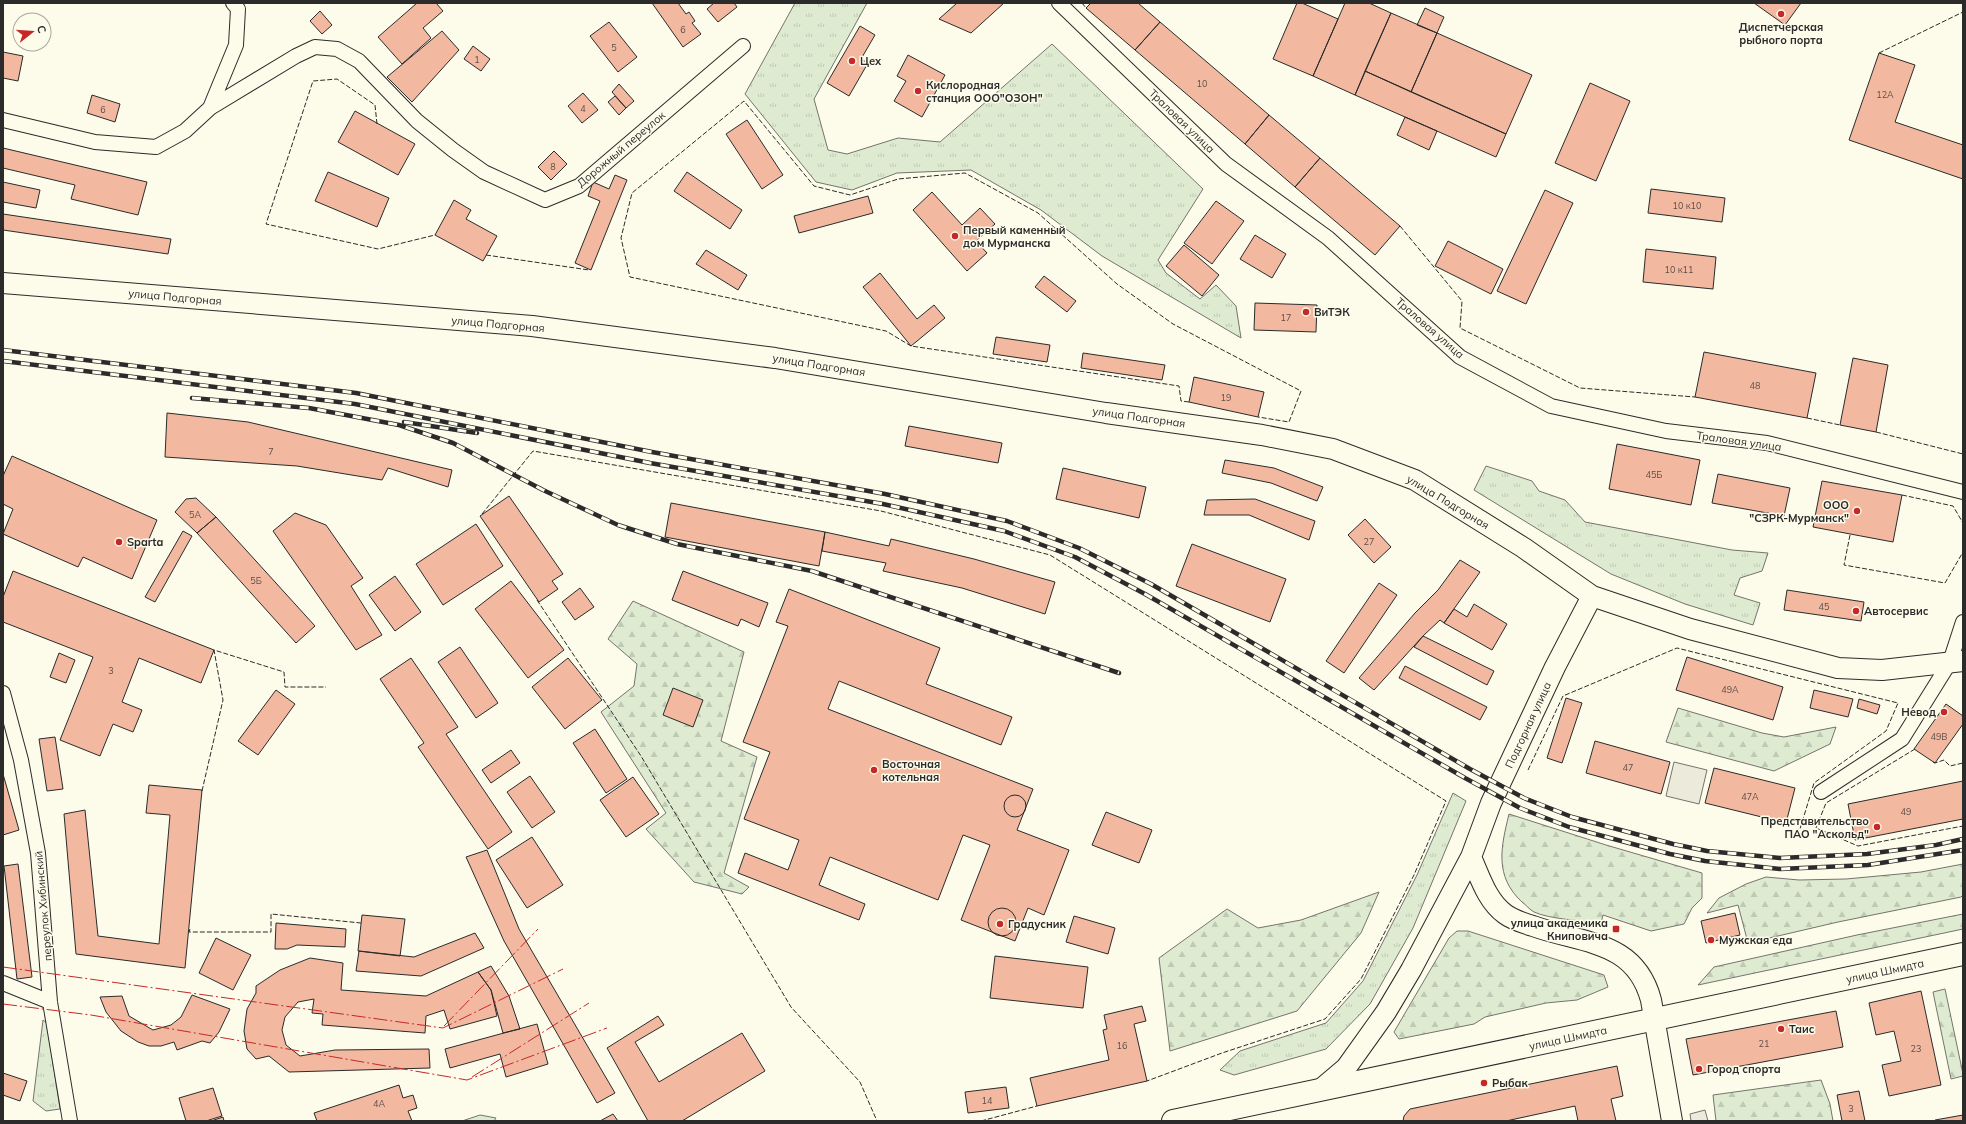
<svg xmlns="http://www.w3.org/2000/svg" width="1966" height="1124" viewBox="0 0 1966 1124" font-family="Mulish,sans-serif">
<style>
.grass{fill:url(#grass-tufts);stroke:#74746e}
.forest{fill:url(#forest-firs);stroke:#74746e}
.parking{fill:#eceadb;stroke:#74746e}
.building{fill:#f2b8a0;stroke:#2b2b2b}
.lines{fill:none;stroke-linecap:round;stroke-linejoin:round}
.street-casing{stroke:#2b2b2b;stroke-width:16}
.secondary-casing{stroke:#2b2b2b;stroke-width:22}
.primary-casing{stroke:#2b2b2b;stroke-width:24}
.street{stroke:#fdfbea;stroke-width:14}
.secondary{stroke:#fdfbea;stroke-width:20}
.primary{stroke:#fdfbea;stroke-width:22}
.rail-casing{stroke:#2b2b2b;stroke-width:4.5}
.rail{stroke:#fdfbea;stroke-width:3;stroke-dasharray:9;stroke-linecap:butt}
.fence{stroke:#2b2b2b;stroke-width:1;stroke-dasharray:5 2;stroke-linecap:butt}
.power{stroke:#c62828;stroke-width:1;stroke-dasharray:14 3 2 3;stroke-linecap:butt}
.poi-dot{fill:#c62828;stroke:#fdfbea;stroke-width:1.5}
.labels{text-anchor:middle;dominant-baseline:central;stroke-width:3;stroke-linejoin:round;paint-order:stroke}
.number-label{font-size:9px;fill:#5d4e48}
.poi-label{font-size:11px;font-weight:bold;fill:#2b2b2b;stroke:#fdfbea;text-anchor:start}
.street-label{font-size:11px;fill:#2b2b2b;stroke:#fdfbea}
</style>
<defs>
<pattern id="grass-tufts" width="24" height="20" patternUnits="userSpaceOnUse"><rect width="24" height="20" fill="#deebd1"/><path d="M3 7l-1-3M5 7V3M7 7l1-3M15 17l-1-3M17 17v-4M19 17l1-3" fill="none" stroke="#bfcab4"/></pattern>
<pattern id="forest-firs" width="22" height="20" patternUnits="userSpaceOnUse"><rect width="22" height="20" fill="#deebd1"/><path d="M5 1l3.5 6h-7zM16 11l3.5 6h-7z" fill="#bfcab4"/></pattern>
</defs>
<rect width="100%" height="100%" fill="#fdfbea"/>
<path class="grass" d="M795,3h72l-53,96 14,51 19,4 51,-16 42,4 112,-98 151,145 -45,71 8,13 34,26 16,-14 20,21 5,32 -139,-82 -61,-46 -70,-40 -74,3 -45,17 -36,-8 -71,-88z
M1486,466l46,15 7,10 26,9 20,22 147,28 36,3 -6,18 -22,7 -6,17 26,8 -7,22 -68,-21 -74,-30 -137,-84z
M1453,793l13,8 -53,127 -43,76 -44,45 -92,26 -14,-5 20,-19 86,-28 37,-42 54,-106z
M43,1020l4,3 13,86 -14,2 -13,-10z
M480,1115l16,3 -2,3h-32z"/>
<path class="forest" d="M633,601l111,51 -23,89 36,16 -33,116 25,14 -7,7 -48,-12 -48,-53 20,-16 -65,-101 33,-26 3,-22 -29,-25z
M1678,708l84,25 22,4 52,-10 -6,17 -56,27 -108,-29z
M1509,814l97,31 96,28v25l-10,10 -8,16 -33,7 -48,-16 -2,8c-18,-2 -52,-4 -67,-11 -4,-2 -8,-7 -12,-10 -28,-26 -21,-55 -13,-88z
M1963,864v31l-2,2 -123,25 -90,21 -10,-38 -31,8 12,-15 27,-14 20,-7 33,3 47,-1 75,-7z
M1379,892l-18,41 -64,78 -127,40 -11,-93 68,-49 31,19 43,-8z
M1963,914v15l-265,56 16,-18 143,-32z
M1457,931h11l136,44 4,12 -31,13 -31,3 -61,14 -11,7 -75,15 -5,-7 55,-94z
M1945,989l18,85v2l-12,3 -18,-87z
M1821,1080l9,24 3,17h-117l-3,-26z"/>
<path class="parking" d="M1674,762l33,8 -8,34 -33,-8z
M1705,1110l3,11h-17l-1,-7z"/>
<path class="building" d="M417,3h19l7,8 -20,17 8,10 -29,26 -24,-27z
M652,3h26l8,11 3,-2 6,9 -3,2 9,11 -18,13z
M714,3h20l3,4 -19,15 -11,-13z
M957,3h47l-33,30 -32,-14z
M1091,3h47l22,19 -25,28 -49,-42z
M1297,3h5l36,16 -25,57 -40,-17z
M1345,3h24l22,10 -36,82 -42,-19z
M1754,3h47l-16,22z
M1425,8l19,9 -7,16 -20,-8z
M320,11l12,14 -10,9 -12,-13z
M1391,13l46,20 -26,59 -46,-21z
M609,22l28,35 -19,15 -28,-36z
M1160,22l109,93 -24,29 -110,-94z
M860,26l15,9 -14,24 7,4 -19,33 -22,-13z
M442,31l17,19 -47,52 -25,-25z
M1437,33l95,42 -26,59 -95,-42z
M473,46l17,13 -9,12 -17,-12z
M3,52l20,4 -5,25 -15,-3z
M1879,53l36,12 -20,57 68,23v34l-114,-39z
M908,55l37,20 -23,42 -28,-16 12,-20 -9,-5z
M1365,71l141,63 -10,23 -141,-62z
M1590,83l40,18 -34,80 -41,-18z
M619,84l15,17 -8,7 -14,-16z
M583,93l15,17 -16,13 -14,-17z
M92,95l28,9 -5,18 -28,-9z
M615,96l11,12 -7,7 -11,-13z
M355,111l60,33 -17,31 -60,-33z
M1269,115l51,43 -25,29 -50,-43z
M1405,117l32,14 -8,19 -32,-15z
M747,120l36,55 -21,14 -36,-55z
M3,148l144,34 -9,33 -67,-16 4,-14 -72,-17z
M554,151l13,13 -16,16 -13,-13z
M1320,158l80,68 -25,29 -80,-68z
M328,172l61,26 -12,29 -62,-26z
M687,172l55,38 -12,19 -56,-38z
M615,175l12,5 -36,90 -16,-7 25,-62 -12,-5 5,-14 16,7z
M3,182l37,8 -4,18 -33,-6z
M1651,189l74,9 -3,24 -74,-9z
M1545,190l28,13 -47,101 -29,-13z
M932,192l30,33 18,-17 15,16 -19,17 11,12 -20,18 -54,-61z
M868,196l5,17 -74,20 -5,-17z
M454,200l17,10 -5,9 31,17 -14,25 -48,-26z
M1216,201l28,20 -32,43 -28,-21z
M3,214l168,25 -3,15 -165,-24z
M1255,235l31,19 -14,24 -32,-19z
M1448,241l55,28 -12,25 -56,-28z
M1184,245l35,30 -17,21 -36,-30z
M1646,249l70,8 -3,32 -70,-7z
M706,250l41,25 -9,15 -42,-26z
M880,273l37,46 17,-14 11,13 -34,28 -48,-59z
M1044,276l32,25 -9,11 -32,-25z
M1255,303l62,2 -1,27 -62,-2z
M996,337l54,8 -3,17 -54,-8z
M1704,352l112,21 -9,45 -112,-21z
M1083,353l82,12 -3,15 -81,-12z
M1853,358l35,7 -12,67 -36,-7z
M1194,377l70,15 -6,25 -69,-15z
M167,413l81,9 204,48 -4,17 -60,-19 -6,12 -85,-14 -132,-9z
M909,426l93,17 -4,20 -93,-17z
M1617,444l83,16 -9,45 -82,-16z
M12,456l145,64 -25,59 -49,-22 -5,10 -75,-33 10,-25 -10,-5v-28z
M1225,460l49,8 49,19 -6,14 -46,-18 -49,-10z
M1063,468l83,19 -7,31 -83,-19z
M1718,474l72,14 -6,28 -72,-13z
M1822,481l80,14 -9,47 -80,-15z
M509,496l54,78 -11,7 6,8 -19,13 -59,-86z
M196,498l20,19 -19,16 -22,-21 11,-13z
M1255,499l60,22 -6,19 -60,-25h-45l3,-15z
M671,503l154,29 -6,34 -154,-29z
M295,513l31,12 37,53 -12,8 31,49 -26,15 -83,-119z
M216,517l99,109 -19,17 -99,-110z
M1365,519l26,28 -17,16 -26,-28z
M476,524l27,42 -60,39 -27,-41z
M183,531l9,5 -37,66 -10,-5z
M825,532l64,14 2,-7 83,20 81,23 -10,32 -83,-26 -79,-17 3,-8 -64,-12z
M1192,544l94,35 -16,43 -94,-36z
M1460,560l20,12 -36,51 -4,-3 -17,16 -49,54 -15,-12 56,-65 23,-23z
M13,571l201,79 -13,33 -62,-25 -17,44 20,8 -9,22 -20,-8 -13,32 -40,-16 33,-83 -90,-35v-25z
M683,571l85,32 -9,24 -18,-8 -3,7 -66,-26z
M395,576l26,36 -26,19 -26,-36z
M511,581l53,69 -36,28 -53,-69z
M1379,583l18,12 -53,78 -18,-12z
M580,588l14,19 -19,13 -13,-18z
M789,589l151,59 -14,36 86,33 -11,28 -162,-64 -11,28 205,80 -16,41 52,20 -25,65 -16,-7 -13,33 -54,-21 29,-75 -27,-10 -25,65 -108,-43 -11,28 46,19 -6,16 -121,-47 7,-20 43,17 11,-30 -55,-21 26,-67 -27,-10 45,-116 -12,-4z
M1787,590l77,12 -3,19 -77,-11z
M1474,604l33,20 -15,26 -48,-27 10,-14 13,8z
M1423,636l71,35 -7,14 -73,-38z
M460,647l38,56 -22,15 -38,-56z
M59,653l16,7 -9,23 -16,-6z
M1687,657l96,30 -10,33 -97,-30z
M411,658l47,69 -12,7 66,98 -24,17 -70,-102 6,-4 -44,-64z
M568,658l34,42 -37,29 -33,-42z
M1405,666l82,41 -7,13 -81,-42z
M673,688l30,12 -10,27 -30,-12z
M276,690l19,14 -37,51 -20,-14z
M1814,690l39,9 -5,18 -38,-9z
M1566,698l16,5 -20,60 -15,-5z
M1859,699l21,6 -3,9 -20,-6z
M1946,704l17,12v8l-28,39 -21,-14z
M595,729l32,50 -21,14 -33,-50z
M55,737l8,52 -16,2 -8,-52z
M1595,741l75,21 -9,32 -75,-21z
M511,750l9,13 -29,20 -9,-13z
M1714,768l81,20 -9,35 -81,-20z
M3,774l16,56 -16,5z
M530,776l25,36 -23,16 -25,-36z
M633,777l26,37 -33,23 -26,-37z
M1963,781v38l-108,21 -7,-36z
M149,785l53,5 -17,178 -109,-14 -12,-140 21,-4 13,126 61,8 11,-129 -24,-2z
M1004 806a11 11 0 1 1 22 0a11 11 0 1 1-22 0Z
M1106,812l46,18 -13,33 -47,-18z
M532,837l31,48 -36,23 -31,-48z
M487,850l32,79 96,164 -18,10 -93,-162 -38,-84z
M18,864l14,113 -15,2 -13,-113z
M988 922a14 14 0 1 1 28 0a14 14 0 1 1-28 0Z
M1735,913l5,22 -34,8 -5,-22z
M362,915l43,4 -5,37 -42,-5z
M1074,916l41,12 -7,26 -42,-12z
M276,923l70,6 -1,18 -48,-2 -10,4h-12z
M475,933l9,15 -63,28 -65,-5 3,-20 55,6z
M216,938l35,17 -18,35 -34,-17z
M995,956l93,11 -5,41 -93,-10z
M310,958l33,5 -2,27 85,6 52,-24 13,18 6,26 -47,13 -6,-19 -18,6 -1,17 -103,-8 1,-11 -11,-1 2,-14 -16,3 -13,15 -3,13 4,15 14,11 35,-6 94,-1 1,19 -141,4 -20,-16 -13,3 -9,-10 -3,-18 3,-22 9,-16v-7l24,-16z
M491,966l18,30 11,33 -17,4 -12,-43 -13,-18z
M1921,991l20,94 -52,11 -7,-31 19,-4 -7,-30 -18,4 -7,-32z
M192,995l38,14 -11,23 -9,11 -8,-2 -25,9 -3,-8 -13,4h-12l-11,-4 -17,-11 -15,-19 -6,-15 22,-1 7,20 24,14 18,-5 10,-8z
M1142,1006l4,15 -12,3 13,57 -110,25 -7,-28 79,-18 -6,-30 4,-1 -3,-14z
M1836,1011l7,36 -150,28 -7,-36z
M658,1016l6,9 -29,17 24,40 83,-49 23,38 -83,50h-34l-41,-73z
M537,1024l11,40 -42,13 -6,-23 -50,14 -5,-19z
M1617,1066l6,30 -12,3 5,22h-38l-3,-15 -69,15h-103l1,-5 6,-7z
M3,1073l24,8 -7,20 -17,-6z
M399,1085l4,13 10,-3 4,13 -9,3 4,10h-95l-3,-8z
M1006,1087l3,21 -41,5 -3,-21z
M213,1088l9,28 -16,5h-20l-7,-23z
M1859,1091l6,30h-23l-5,-26z
M613,1114l5,7h-18z
M1963,1115v6h-27l-1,-1z
M223,1117l1,4h-13z"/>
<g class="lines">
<defs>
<path id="street" d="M1059,3l167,161 102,74 132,119 91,49 115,25 101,12 196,49
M210,108l26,-63 2,-36 -5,-6
M3,120l92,22 61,5 29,-16 25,-23 86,-52 19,-9 22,2 22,12 58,60 36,29 31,22 61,28 34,-14 164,-140
M3,693l18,67 17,93 12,149 20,119
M1821,792l81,-53 48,-77 13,-40
M3,983l47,19"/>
<path id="secondary" d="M3,283l529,43 243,32 331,55 156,22 71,14 82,31 109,68 68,48 98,33 148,39 44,2 81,-9
M1471,857c9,20 16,44 34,57 8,6 18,9 28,12 50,18 102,14 118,74l21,121
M1320,1090l26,-22 40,-56 25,-42 60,-113 20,-54 64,-136 37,-71"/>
<path id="primary" d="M1173,1121l790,-167"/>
</defs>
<use href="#street" class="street-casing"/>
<use href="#secondary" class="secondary-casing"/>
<use href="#primary" class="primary-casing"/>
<use href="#street" class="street"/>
<use href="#secondary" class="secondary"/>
<use href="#primary" class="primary"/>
<defs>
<path id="rail" d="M3,350l353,43 296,59 233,42 122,27 72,27 72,36 319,185 54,29 48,19 101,27 34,7 73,7 87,-4 69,-9 27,-6
M3,361l352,43 295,59 233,41 121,27 71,26 70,37 320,184 55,30 49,19 101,27 35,7 75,8 88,-4 95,-15
M192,398l117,10 90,17 54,18 90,47 75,35 59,19 135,27 307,102
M404,422l73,11"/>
</defs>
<use href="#rail" class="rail-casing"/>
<use href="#rail" class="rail"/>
<path class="fence" d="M1082,3l4,5
M1879,53l84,-41
M377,124l-2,-19 -38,-26 -24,2 -47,143 112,25 57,-14
M1400,226l62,75 -2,27 120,60 115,9
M486,255l103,15
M1189,402l-8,-1 -2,-15 -268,-40 -25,-15 -256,-54 -9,-39 11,-45 112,-92 70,85 36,9 48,-16 67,-6 73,40 79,71 56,40 128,67 -12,31 -31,-5
M1807,418l33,7
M1876,432l87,22
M1902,495l51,11 10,17
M482,514l51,-63 348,60 169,44 396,246 -32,74 -53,104 -36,40 -103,34 -75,28
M1850,535l-6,30 101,18 18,-31
M537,600l104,156 150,251 69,75 17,39
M1915,749l-89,54 -10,25 42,18 105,-20
M1933,762l2,1 9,-3 6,6 13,-3
M1528,770l35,-74 114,-48 221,55 -12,28 -72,52 -14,46
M202,791l21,-91 -9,-50 70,22 1,15h41
M190,929l-1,3h82v-18l90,9
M981,1121l56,-15"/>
<path class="power" d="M3,967l440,61 120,-59
M3,1004l88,11 376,65 140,-52
M444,1026l94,-97
M472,1077l117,-74"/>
</g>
<g class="poi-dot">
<circle cx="1781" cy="14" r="4"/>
<circle cx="852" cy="61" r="4"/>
<circle cx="918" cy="91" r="4"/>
<circle cx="955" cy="236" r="4"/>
<circle cx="1306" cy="312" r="4"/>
<circle cx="1857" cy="511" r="4"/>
<circle cx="119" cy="542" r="4"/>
<circle cx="1856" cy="611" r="4"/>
<circle cx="1944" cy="712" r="4"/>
<circle cx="874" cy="770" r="4"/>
<circle cx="1877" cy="827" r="4"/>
<circle cx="1000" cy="924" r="4"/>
<rect x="1612" y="925" width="8" height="8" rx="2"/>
<circle cx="1711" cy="940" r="4"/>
<circle cx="1781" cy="1029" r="4"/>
<circle cx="1699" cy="1069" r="4"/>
<circle cx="1484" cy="1083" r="4"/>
</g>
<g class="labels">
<g class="number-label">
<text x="683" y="29">6</text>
<text x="614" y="47">5</text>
<text x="477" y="59">1</text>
<text x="1202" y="83">10</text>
<text x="1885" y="94">12А</text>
<text x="583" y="108">4</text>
<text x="103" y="109">6</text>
<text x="553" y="166">8</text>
<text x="1687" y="205">10 к10</text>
<text x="1679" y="269">10 к11</text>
<text x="1286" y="317">17</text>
<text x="1755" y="385">48</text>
<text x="1226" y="397">19</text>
<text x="271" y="451">7</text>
<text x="1654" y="474">45Б</text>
<text x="195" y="514">5А</text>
<text x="1369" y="541">27</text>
<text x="256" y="580">5Б</text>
<text x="1824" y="606">45</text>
<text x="111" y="670">3</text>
<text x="1730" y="689">49А</text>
<text x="1939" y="736">49В</text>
<text x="1628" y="767">47</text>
<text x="1750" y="796">47А</text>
<text x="1906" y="811">49</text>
<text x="1764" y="1043">21</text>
<text x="1122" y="1045">16</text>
<text x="1916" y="1048">23</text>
<text x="987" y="1100">14</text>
<text x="379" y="1103">4А</text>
<text x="1851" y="1108">3</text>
</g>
<g class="poi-label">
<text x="1781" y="27" text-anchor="middle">Диспетчерская<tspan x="1781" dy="13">рыбного порта</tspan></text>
<text x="860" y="61">Цех</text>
<text x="926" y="85">Кислородная<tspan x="926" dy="13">станция ООО"ОЗОН"</tspan></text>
<text x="963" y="230">Первый каменный<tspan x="963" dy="13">дом Мурманска</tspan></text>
<text x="1314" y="312">ВиТЭК</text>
<text x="1849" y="505" text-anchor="end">ООО<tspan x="1849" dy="13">"СЗРК-Мурманск"</tspan></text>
<text x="127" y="542">Sparta</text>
<text x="1864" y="611">Автосервис</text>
<text x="1936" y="712" text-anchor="end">Невод</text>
<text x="882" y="764">Восточная<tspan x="882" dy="13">котельная</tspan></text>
<text x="1869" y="821" text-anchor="end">Представительство<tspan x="1869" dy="13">ПАО "Аскольд"</tspan></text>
<text x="1608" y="923" text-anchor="end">улица академика<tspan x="1608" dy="13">Книповича</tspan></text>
<text x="1008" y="924">Градусник</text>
<text x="1719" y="940">Мужская еда</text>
<text x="1789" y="1029">Таис</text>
<text x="1707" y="1069">Город спорта</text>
<text x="1492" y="1083">Рыбак</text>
</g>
<g class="street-label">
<text transform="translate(1182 121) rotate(44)">Траловая улица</text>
<text transform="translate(621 149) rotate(-40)">Дорожный переулок</text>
<text transform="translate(175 297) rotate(5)">улица Подгорная</text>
<text transform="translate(498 324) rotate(5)">улица Подгорная</text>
<text transform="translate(1430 328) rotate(41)">Траловая улица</text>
<text transform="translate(819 365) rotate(9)">улица Подгорная</text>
<text transform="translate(1139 417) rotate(8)">улица Подгорная</text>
<text transform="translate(1739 441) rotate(8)">Траловая улица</text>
<text transform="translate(1448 502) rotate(31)">улица Подгорная</text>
<text transform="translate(1528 725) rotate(-65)">Подгорная улица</text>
<text transform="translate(43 906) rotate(-95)">переулок Хибинский</text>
<text transform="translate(1885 971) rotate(-12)">улица Шмидта</text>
<text transform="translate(1568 1038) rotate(-12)">улица Шмидта</text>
</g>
</g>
<rect width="1966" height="1124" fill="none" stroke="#2b2b2b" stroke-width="8"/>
<g transform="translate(32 32) rotate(73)"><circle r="19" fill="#fdfbea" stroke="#a9a89e"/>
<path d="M0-3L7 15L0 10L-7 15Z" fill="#c62828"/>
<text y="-6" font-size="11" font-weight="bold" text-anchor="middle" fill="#2b2b2b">С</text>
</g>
</svg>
